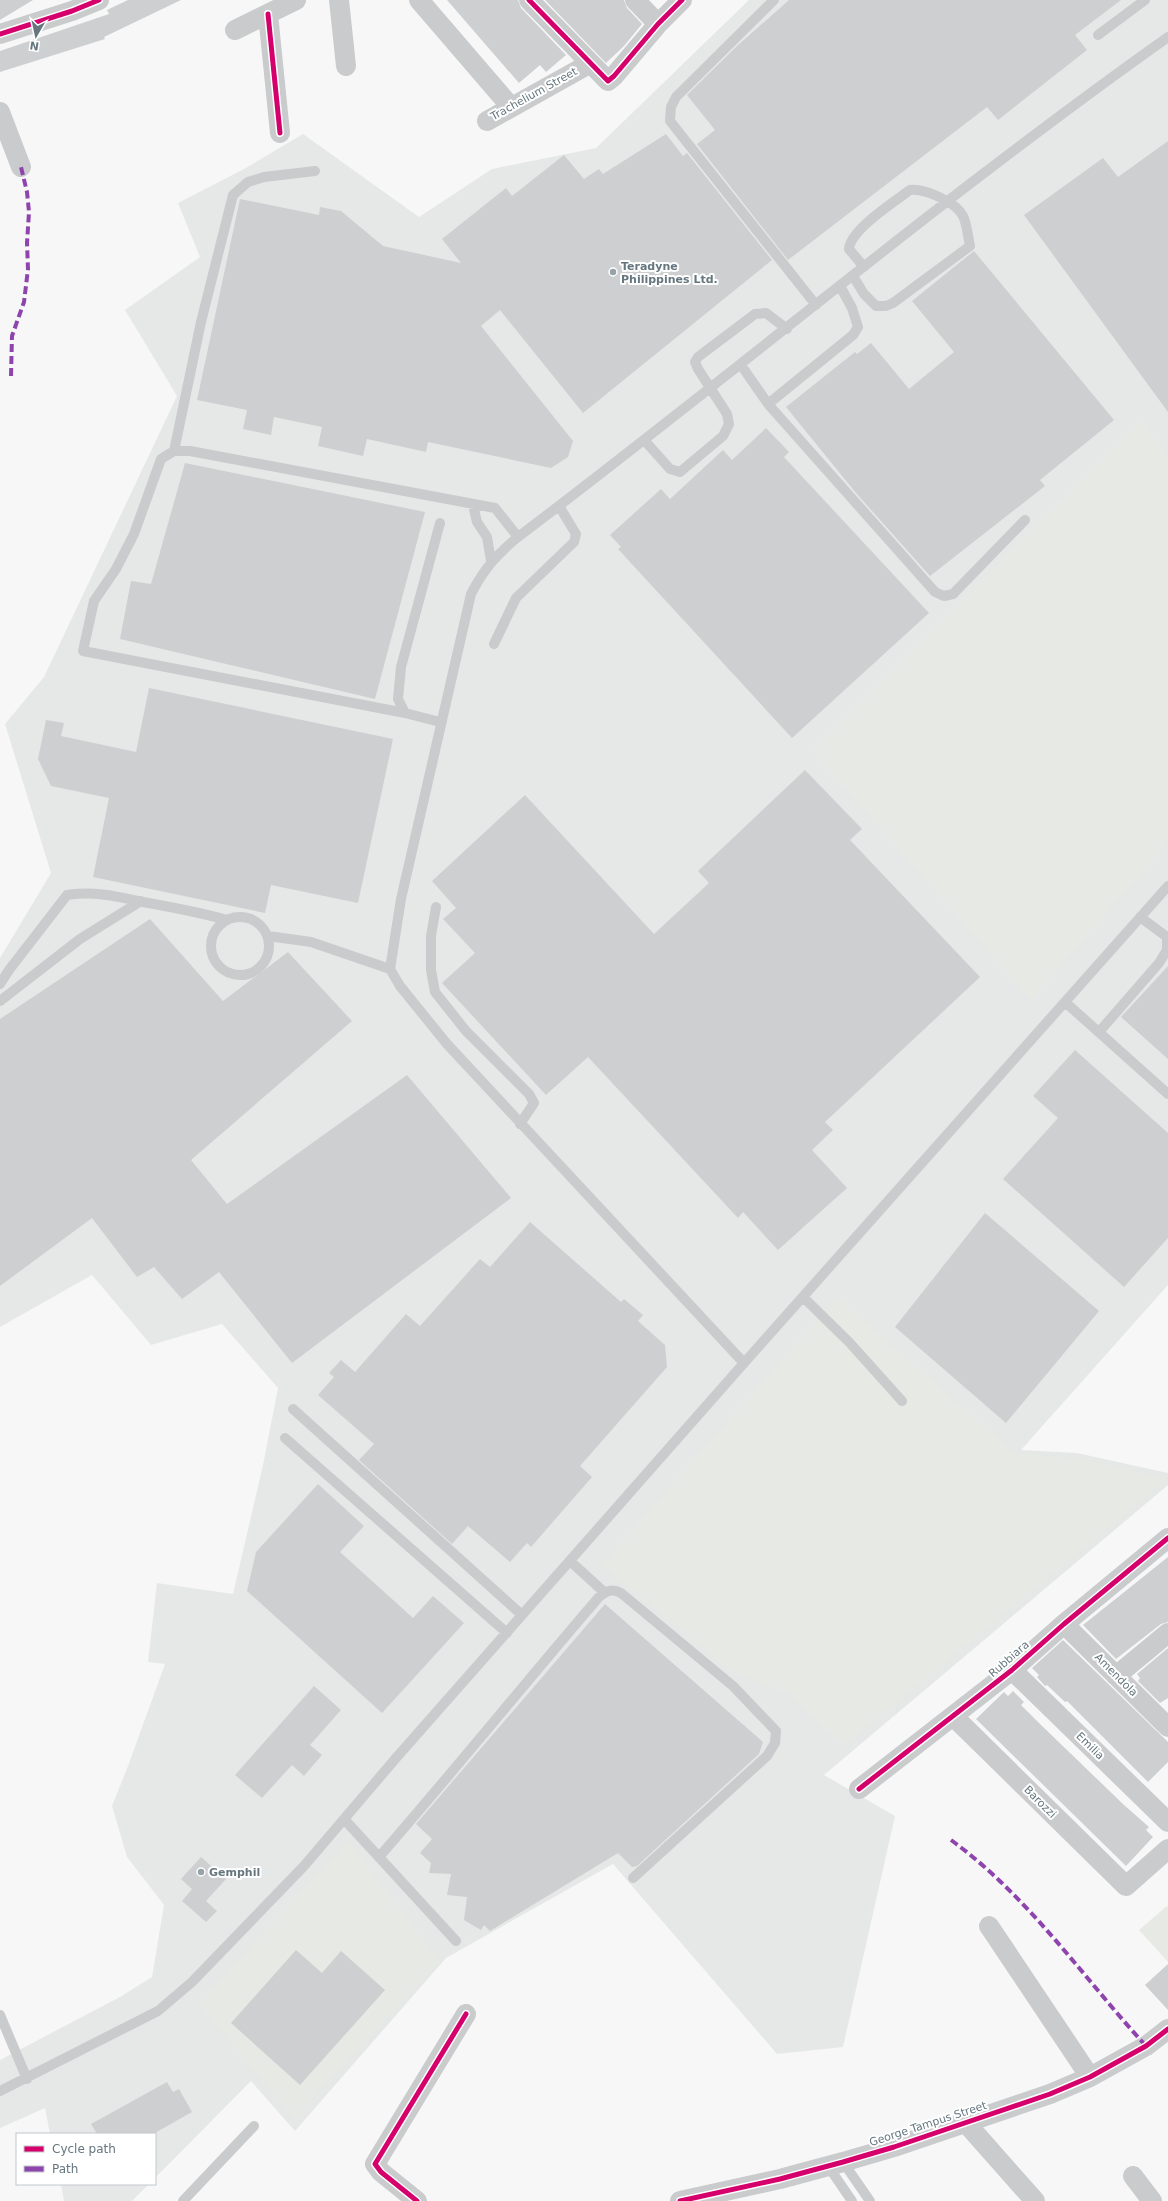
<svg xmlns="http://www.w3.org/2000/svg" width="1168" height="2201" viewBox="0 0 1168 2201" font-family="'DejaVu Sans',sans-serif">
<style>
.built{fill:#e6e8e7}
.green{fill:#e6e9e4}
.building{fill:#cecfd0}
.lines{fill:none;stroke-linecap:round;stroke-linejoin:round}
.service{stroke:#cacbcc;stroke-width:10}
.minor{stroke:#cacbcc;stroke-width:20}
.quiet{stroke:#8e44ad;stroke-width:4;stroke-dasharray:8 4;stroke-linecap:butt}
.cycleway-casing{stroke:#fff;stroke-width:8}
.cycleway{stroke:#d6006c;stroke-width:5}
.poi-dot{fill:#98a3a9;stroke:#fff;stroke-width:1.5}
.labels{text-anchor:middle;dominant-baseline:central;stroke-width:4;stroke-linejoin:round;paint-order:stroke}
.street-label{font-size:11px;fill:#65767f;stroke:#fff}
.poi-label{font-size:11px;font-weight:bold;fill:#65767f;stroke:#fff;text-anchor:start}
</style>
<rect width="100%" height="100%" fill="#f7f7f7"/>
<path class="built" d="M749,0h419v1285l-147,165 56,3 91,20v12l-344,290 71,41 -52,231 -66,7 -164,-190 -167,94 -151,173 -44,-50 -96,97v-44h-105l-5,-26 -45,20v-68l120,-63 32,-20 12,-72 -37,-48 -15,-51 16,-40 37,-102 -17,-2 9,-79 76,11 30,-129 15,-77 -56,-64 -71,21 -59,-70 -92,52v-369l51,-85 -46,-149 39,-47 133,-281 -52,-86 75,-53 -22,-54 66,-34 59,-35 116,83 73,-48 104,-21z
M61,2184h88l-17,17h-68z"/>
<path class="green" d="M1142,420l26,36v386l-137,157 -218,-248z
M837,1298l177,155 64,5 90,21 -324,266 -54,-51 -60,-24 -128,-105z
M348,1841l91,121 -145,156 -95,-114z
M1167,1906l1,1v55l-29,-32z"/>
<path class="building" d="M0,0h33l-33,20z
M128,0h53l-77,37 1,2 -105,33v-21l109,-37 -2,-4z
M447,0h71l3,8 45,47 -20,17 -6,-7 -21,18z
M545,0h79l3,8 15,16 -18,22 -18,17z
M789,0h332l-46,35 12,15 -89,70 -11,-13 -199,153 -91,-116 18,-14 -28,-35 50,-49z
M666,134l17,22 4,-3 85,107 -189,153 -83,-103 -19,16 92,115 -5,16 -17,11 -123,-26 -2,10 -59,-13 -4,17 -45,-10 4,-19 -48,-10 -3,18 -28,-6 4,-19 -50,-10 43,-201 79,16 1,-8 21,4 42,35 78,17 -19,-24 64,-51 6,8 52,-41 20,24 15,-10 4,5z
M1168,141v271l-144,-197 79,-57 15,19z
M974,251l140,169 -74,60 5,6 -115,90 -74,-83 -70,-86 69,-55 2,2 14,-11 38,46 45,-37 -42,-51z
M766,428l23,24 -5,5 145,156 -137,125 -174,-189 3,-2 -11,-12 51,-46 9,10 53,-49 9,10z
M185,463l240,49 -50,187 -255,-60 11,-58 20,3z
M149,688l244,51 -35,164 -87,-18 -6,28 -172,-36 16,-79 -58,-12 -13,-27 8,-39 18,3 -3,13 75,16z
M805,770l57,59 -12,11 130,137 -155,145 8,8 -21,20 35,38 -69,62 -35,-38 -5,6 -150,-161 -42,38 -104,-112 33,-30 -32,-34 13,-11 -24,-27 93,-86 129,139 55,-51 -11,-12z
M150,919l73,82 65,-49 64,69 -161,139 36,44 180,-129 104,123 -219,165 -73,-91 -37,27 -28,-32 -17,10 -45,-59 -92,68v-267z
M1168,966v93l-47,-42z
M1075,1050l93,83v105l-44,49 -121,-108 55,-61 -25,-22z
M985,1213l114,98 -93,112 -111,-96z
M530,1222l91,80 3,-3 19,16 -5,6 27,24 2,22 -87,99 12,11 -61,70 -4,-4 -17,19 -42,-36 -16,18 -93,-84 15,-16 -56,-49 16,-18 -5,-4 12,-13 14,12 51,-58 14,12 60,-67 10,8z
M318,1484l46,42 -24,26 73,66 20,-22 31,27 -82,90 -135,-122 9,-39z
M1168,1557v65l-7,2 -45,35 -33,-34z
M605,1604l158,138 -4,12 -122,112 -5,1 -14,-14 -128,78 -6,-6 -3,5 -17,-10 3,-23 -20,-2 4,-21 -22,-1 2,-10 -11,-10 12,-14 -16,-15z
M1063,1640l105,102v20l-20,20 -81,-81 -2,1 -18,-17 -2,1 -8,-9 2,-2 -7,-7z
M1168,1648v50l-8,5 -22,-22 2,-3 -3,-4z
M314,1686l27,24 -31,35 12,10 -18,21 -12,-11 -30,33 -27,-23z
M1013,1691l11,11 -3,3 18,18 85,82 25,22 -3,3 7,7 -27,29 -150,-147 28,-27 4,4z
M201,1857l25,22 -20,22 11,10 -11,11 -24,-21 10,-12 -11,-10z
M296,1950l26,23 19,-22 44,39 -85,95 -69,-62z
M1168,1964v46l-23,-25z
M167,2082l6,10 6,-3 13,23 -39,22h-56l-6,-10z"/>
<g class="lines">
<path class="service" d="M774,0l-98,97 -5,10 -1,14 146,184
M1098,35l47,-35
M853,276l11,18 12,12h10l7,-3 77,-57c-2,-9 -3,-22 -7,-30 -7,-14 -39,-28 -53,-26 -16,12 -60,40 -61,59l15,18
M741,365l27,39 85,-69 5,-8 -6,-19 -12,-22
M768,404l167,188 9,4 9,-2 72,-74
M645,441l25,28 10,3 43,-36 6,-12 -2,-10 -29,-45 -3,-7 3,-5 57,-43 11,-1 21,16
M174,451l27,-129 32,-127 15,-13 16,-5 51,-6
M473,505l4,17 10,15 4,24
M440,523l-39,144 -3,32 7,14 35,9
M494,644l22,-46 58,-56 2,-8 -17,-28
M405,713l-322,-62 11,-50 22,-32 18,-35 27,-75 13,-8h16l305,57 23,29
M436,907l-5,29v34l4,22 31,39 63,63 5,9 -14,21
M211 946a29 29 0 1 1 58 0a29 29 0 1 1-58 0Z
M268,936l43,6 79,27
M0,984l9,-14 58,-75c29,-4 48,1 76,7 28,5 56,10 84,18
M0,1001l80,-62 61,-38
M1065,1002l103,92
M1099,1032l60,-69 8,-13v-13l-27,-20
M803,1297l46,45 53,59
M744,1363l-297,-319 -47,-58 -10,-17 11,-70 70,-305c13,-25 25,-39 47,-57 218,-165 427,-342 650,-500
M293,1409l229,206
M285,1438l222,195
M570,1561l34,31
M344,1819l112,122
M379,1857c75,-86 146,-174 220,-260 7,-6 13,-9 22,-4l112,93 43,45 -1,12 -8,13 -134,122
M0,2015l27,64
M0,2091l158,-80 34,-29 112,-116 92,-108 348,-395 424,-477
M843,2162l27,39
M828,2166l24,35
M183,2201l71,-75"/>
<path class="minor" d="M339,0l7,66
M419,0l92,107
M529,0l79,81 6,-5 44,-52 24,-24
M635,0l23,24
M268,14l12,119
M235,30l61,-30
M0,34l72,-23 27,-11
M0,112l21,55
M487,121l102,-57
M1064,1624l104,103
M1012,1670l156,152
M1116,1676l52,-43
M954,1717l172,169 42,-37
M859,1789l153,-119 52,-46 104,-86
M989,1926l101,151
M966,2123l69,78
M1133,2176l19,25
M417,2201l-36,-29 -6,-8 91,-150
M680,2201l100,-22 63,-17 51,-15 156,-53 40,-17 56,-31 22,-17"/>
<path class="quiet" d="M11,376l1,-40 12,-34 4,-33 -1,-26 2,-31 -2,-20 -6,-25
M951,1840c77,56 131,136 195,206"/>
<defs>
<path id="cycleway" d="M529,0l79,81 6,-5 44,-52 24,-24
M268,14l12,119
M0,34l72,-23 27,-11
M859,1789l153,-119 52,-46 104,-86
M417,2201l-36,-29 -6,-8 91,-150
M680,2201l100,-22 63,-17 51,-15 156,-53 40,-17 56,-31 22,-17"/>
</defs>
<use href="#cycleway" class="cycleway-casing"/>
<use href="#cycleway" class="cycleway"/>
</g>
<g class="poi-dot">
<circle cx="613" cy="272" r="4"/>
<circle cx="201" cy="1872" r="4"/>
</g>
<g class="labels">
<g class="street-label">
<text transform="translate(534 94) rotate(-29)">Trachelium Street</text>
<text transform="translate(1009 1659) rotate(-41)">Rubbiara</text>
<text transform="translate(1116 1675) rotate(45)">Amendola</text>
<text transform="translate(1090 1746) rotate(44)">Emilia</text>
<text transform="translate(1040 1802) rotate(45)">Barozzi</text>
<text transform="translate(928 2124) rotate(-18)">George Tampus Street</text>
</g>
<g class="poi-label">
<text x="621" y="266">Teradyne<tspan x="621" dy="13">Philippines Ltd.</tspan></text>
<text x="209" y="1872">Gemphil</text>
</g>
</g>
<rect x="16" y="2133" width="140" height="52" fill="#ffffff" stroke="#c1c8cc"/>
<rect x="24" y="2146" width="20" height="6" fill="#d6006c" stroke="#c1c8cc"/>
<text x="52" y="2153" font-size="12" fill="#65767f">Cycle path</text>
<rect x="24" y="2166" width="20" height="6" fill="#8e44ad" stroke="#c1c8cc"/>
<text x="52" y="2173" font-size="12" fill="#65767f">Path</text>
<g transform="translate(36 36) rotate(189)" stroke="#ffffff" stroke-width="3" paint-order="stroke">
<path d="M0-3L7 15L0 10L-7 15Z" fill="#65767f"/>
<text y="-6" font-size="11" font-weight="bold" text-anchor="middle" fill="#65767f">N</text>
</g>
</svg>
